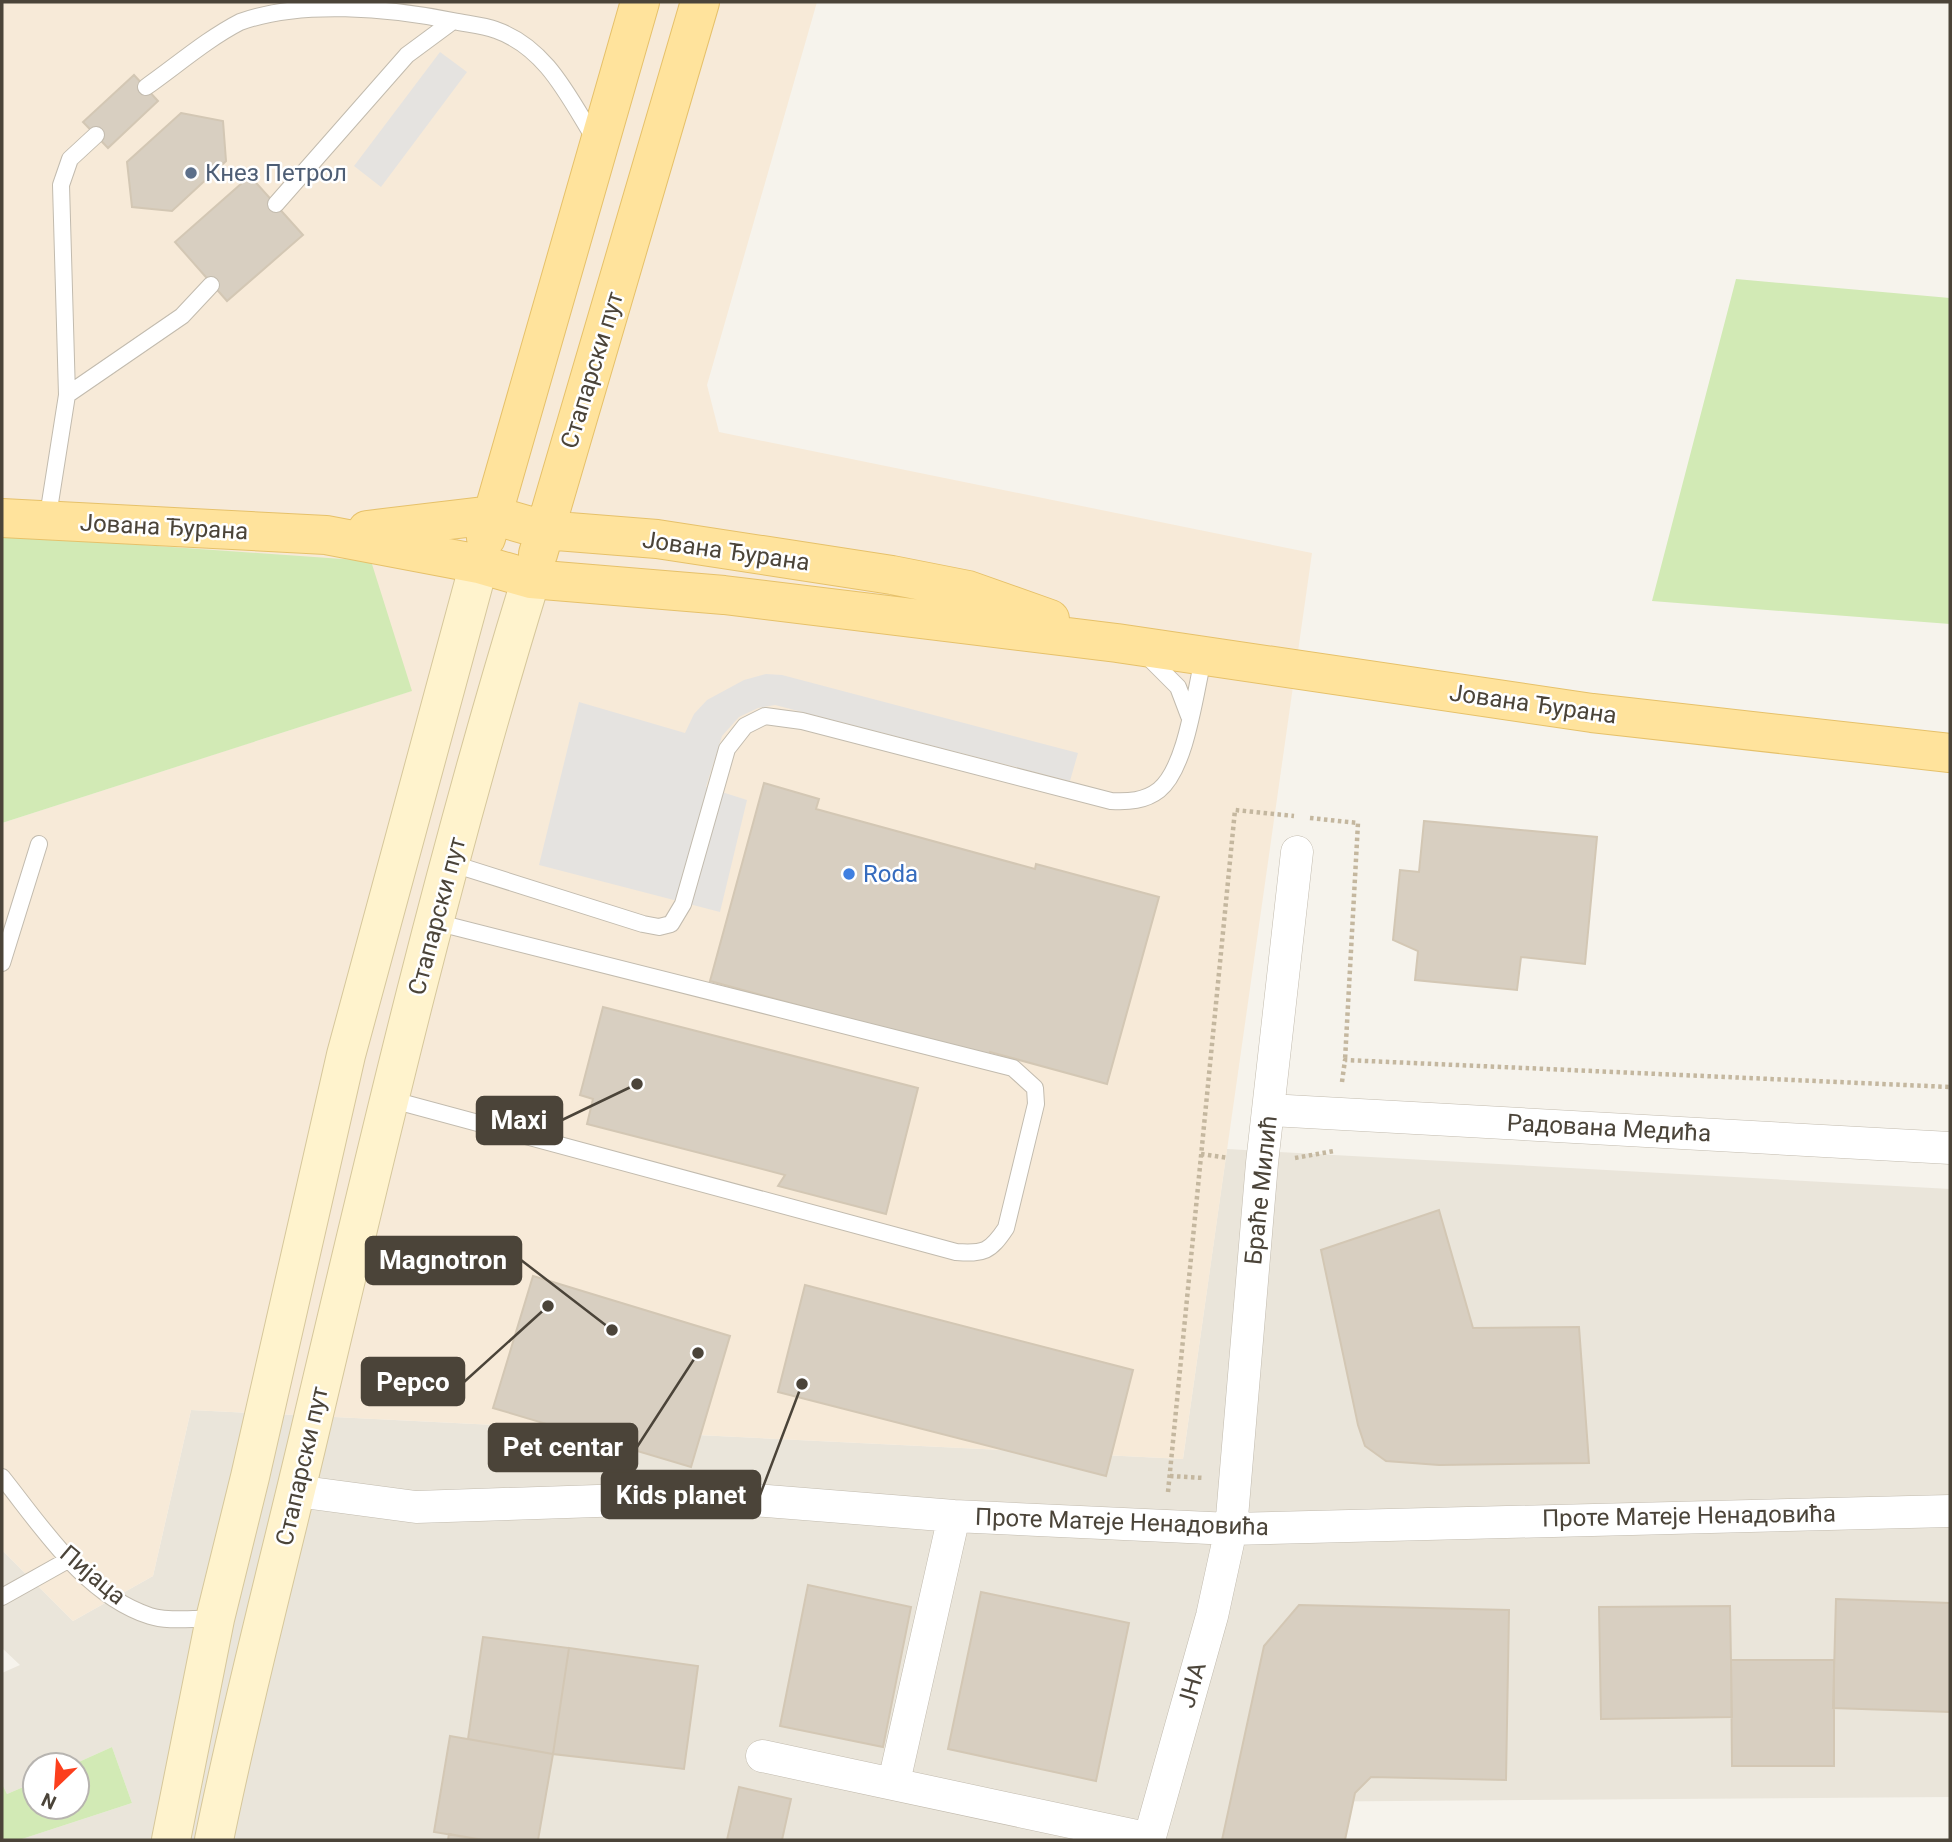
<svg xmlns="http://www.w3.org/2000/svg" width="1952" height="1842" viewBox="0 0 1952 1842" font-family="Roboto,sans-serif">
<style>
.residential{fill:#eae5da}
.commercial{fill:#f7ead8}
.green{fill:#d2eab5}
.parking{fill:#e5e3e0}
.building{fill:#d8cfc1;stroke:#d3c7b4;stroke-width:2}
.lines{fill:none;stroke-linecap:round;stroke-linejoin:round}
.service-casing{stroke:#c2bbae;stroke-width:18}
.minor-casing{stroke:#c2bbae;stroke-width:33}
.secondary-casing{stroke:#d6c79b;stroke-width:40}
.primary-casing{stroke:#e6c16a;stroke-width:40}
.path{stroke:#c4b79f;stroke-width:4.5;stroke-dasharray:3.5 3.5;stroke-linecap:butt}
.service{stroke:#fff;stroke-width:16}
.minor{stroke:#fff;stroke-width:32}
.secondary{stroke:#fff3cd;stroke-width:38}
.primary{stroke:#ffe39c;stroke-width:38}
.service-dot{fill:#5c6f8a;stroke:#fff;stroke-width:2.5}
.shop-dot{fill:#3f7fe0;stroke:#fff;stroke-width:2.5}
.labels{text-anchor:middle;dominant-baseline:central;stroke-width:5;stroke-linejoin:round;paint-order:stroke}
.service-label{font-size:24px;fill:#4e5e75;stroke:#fff;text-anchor:start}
.street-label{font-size:24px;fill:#4b4439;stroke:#fff}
.shop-label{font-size:24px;fill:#366cbe;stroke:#fff;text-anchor:start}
.leader{fill:none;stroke:#4b4439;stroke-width:2.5}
.callout-dot{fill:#4b4439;stroke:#fff;stroke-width:2.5}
.callout{fill:#4b4439;stroke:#4b4439;stroke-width:2.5}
.callout-label{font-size:26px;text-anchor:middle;font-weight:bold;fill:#fff}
</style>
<rect width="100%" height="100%" fill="#f6f3ec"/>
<path class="residential" d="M1227,1149l723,40v608l-697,5 -10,38h-1224l113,-37 -20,-56 -40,18h-37v17l-28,12 -5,-10v-111l18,-8 -18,-17v-98l71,71 80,-45 38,-166 992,49z"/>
<path class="commercial" d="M2,2h815l-110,383 12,47 593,121 -129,906 -992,-49 -38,166 -80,45 -71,-71v-727l409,-132 -409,-156z"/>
<path class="green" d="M1736,279l214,19v326l-298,-23z
M2,535l369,26 41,130 -410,132z
M112,1747l20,56 -113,37h-17v-56l5,10 28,-12v25h42v-42h-5z"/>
<path class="parking" d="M440,52l27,20 -86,115 -27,-21z
M766,674l16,1 296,78 -8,28 -295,-76 -17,3 -19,9 -17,19 -16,51 41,13 -27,112 -181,-47 40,-163 106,31 9,-19 13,-14 37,-20z"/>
<path class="building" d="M134,75l24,26 -50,47 -25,-26z
M181,113l42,8 3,40 -54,50 -40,-4 -5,-45z
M250,176l53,59 -76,66 -52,-59z
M764,783l55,16 -3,10 219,60 1,-5 123,33 -52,187 -117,-32 -1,6 -279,-77z
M1424,821l173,16 -12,127 -64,-7 -4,33 -102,-10 3,-29 -25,-11 7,-70 19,2z
M603,1007l315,81 -32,126 -108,-28 7,-11 -198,-51 6,-25 -13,-4z
M1439,1210l34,118 106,-1 10,136 -150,2 -53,-4 -21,-15 -7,-21 -37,-175z
M533,1276l197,60 -39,131 -198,-59z
M805,1285l328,85 -27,106 -328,-84z
M808,1585l103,22 -28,140 -103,-21z
M981,1592l148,31 -33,158 -148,-32z
M1836,1599l114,4v109l-117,-4z
M1299,1605l210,5 -3,170 -135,-3 -16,16 -10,47h-123l42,-194z
M1730,1606l2,111 -131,2 -2,-112z
M483,1637l86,11 -16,106 -85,-15z
M569,1648l129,18 -14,103 -131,-15z
M1731,1660h103v106h-102z
M450,1736l103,18 -15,86h-55l-49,-8z
M739,1787l52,12 -9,41h-55z
M449,1834l34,6h-35z"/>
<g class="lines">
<defs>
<path id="service" d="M146,87c30,-21 61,-48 94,-65 61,-22 150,-14 213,-1
M276,204l131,-149 46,-34c14,3 30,4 43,9 51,18 73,68 100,111
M67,395l-6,-210 9,-26 26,-24
M47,522l20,-127 115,-79 29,-31
M1147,656l31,31 11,29
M450,863l193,61 16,3 12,-3 12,-20 44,-155 18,-23 20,-10 37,5 309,80c17,1 34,0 48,-11 28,-23 36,-99 45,-135
M2,963l37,-119
M389,1099l567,153c28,2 34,0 50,-24l30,-124 -1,-16 -22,-20 -578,-146
M2,1477c40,50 83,118 148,139 18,6 45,2 65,3
M2,1597l66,-37"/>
<path id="minor" d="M1269,1110l681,38
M296,1491l120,16 300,-10 238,19 277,13 719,-18
M762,1756l388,83
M894,1782l60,-266
M1149,1840l63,-224 19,-87 31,-366 35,-311"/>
<path id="secondary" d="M171,1840l44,-221 35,-142 96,-422 133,-491
M214,1840c29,-143 67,-284 100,-426 66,-280 132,-560 217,-835"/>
<path id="primary" d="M2,518l324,17 153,29 52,15 193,16 393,48 475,70 358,40
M367,530l125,-15 52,15 113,9 235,36 76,15 82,29
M486,538l154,-536
M538,554l162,-552"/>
</defs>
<use href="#service" class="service-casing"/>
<use href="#minor" class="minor-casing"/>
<use href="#secondary" class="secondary-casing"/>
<use href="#primary" class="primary-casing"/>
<path class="path" d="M1310,818l48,5 -13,237
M1342,1082l3,-22 605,27
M1201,1154l27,4
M1295,1158l39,-7
M1170,1476l34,2
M1168,1492l67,-682 59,6"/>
<use href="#service" class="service"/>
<use href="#minor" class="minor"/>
<use href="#secondary" class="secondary"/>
<use href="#primary" class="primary"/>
</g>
<circle class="service-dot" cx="191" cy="173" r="7"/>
<circle class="shop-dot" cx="849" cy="874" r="7"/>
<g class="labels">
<g class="service-label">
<text x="205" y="173">Кнез Петрол</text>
</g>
<g class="street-label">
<text transform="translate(592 370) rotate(-73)">Стапарски пут</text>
<text transform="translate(164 527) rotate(3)">Јована Ђурана</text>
<text transform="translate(726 551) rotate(8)">Јована Ђурана</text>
<text transform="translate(1533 704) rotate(8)">Јована Ђурана</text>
<text transform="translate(437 916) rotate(-75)">Стапарски пут</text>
<text transform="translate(1609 1128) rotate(3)">Радована Медића</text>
<text transform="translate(1261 1190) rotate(-84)">Браће Милић</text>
<text transform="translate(302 1466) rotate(-77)">Стапарски пут</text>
<text transform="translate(1689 1516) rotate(-1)">Проте Матеје Ненадовића</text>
<text transform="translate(1122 1522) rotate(2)">Проте Матеје Ненадовића</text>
<text transform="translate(93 1575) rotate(40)">Пијаца</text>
<text transform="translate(1192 1685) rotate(-74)">ЈНА</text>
</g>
<g class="shop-label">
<text x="863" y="874">Roda</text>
</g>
</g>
<path class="leader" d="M637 1084L562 1120M612 1330L521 1260M548 1306L464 1382M698 1353L637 1447M802 1384L760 1495"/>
<g class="callout-dot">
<circle cx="637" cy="1084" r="7"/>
<circle cx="612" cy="1330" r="7"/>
<circle cx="548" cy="1306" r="7"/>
<circle cx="698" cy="1353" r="7"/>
<circle cx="802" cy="1384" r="7"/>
</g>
<g class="callout">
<rect x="477" y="1097" width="85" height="47" rx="7"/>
<rect x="366" y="1237" width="155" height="47" rx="7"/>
<rect x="362" y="1358" width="102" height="47" rx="7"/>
<rect x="489" y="1424" width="148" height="47" rx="7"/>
<rect x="602" y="1471" width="158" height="47" rx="7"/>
</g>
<g class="callout-label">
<text x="519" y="1129">Maxi</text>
<text x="443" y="1269">Magnotron</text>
<text x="413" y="1391">Pepco</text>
<text x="563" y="1456">Pet centar</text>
<text x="681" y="1504">Kids planet</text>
</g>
<rect width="1952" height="1842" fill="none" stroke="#4b4439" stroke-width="7"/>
<g transform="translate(56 1786) rotate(205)"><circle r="33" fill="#ffffff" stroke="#b7b4b0" stroke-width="2"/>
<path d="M0-5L12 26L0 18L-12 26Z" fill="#fc3f1d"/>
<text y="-10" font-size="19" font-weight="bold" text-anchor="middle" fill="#4b4439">N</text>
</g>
</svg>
